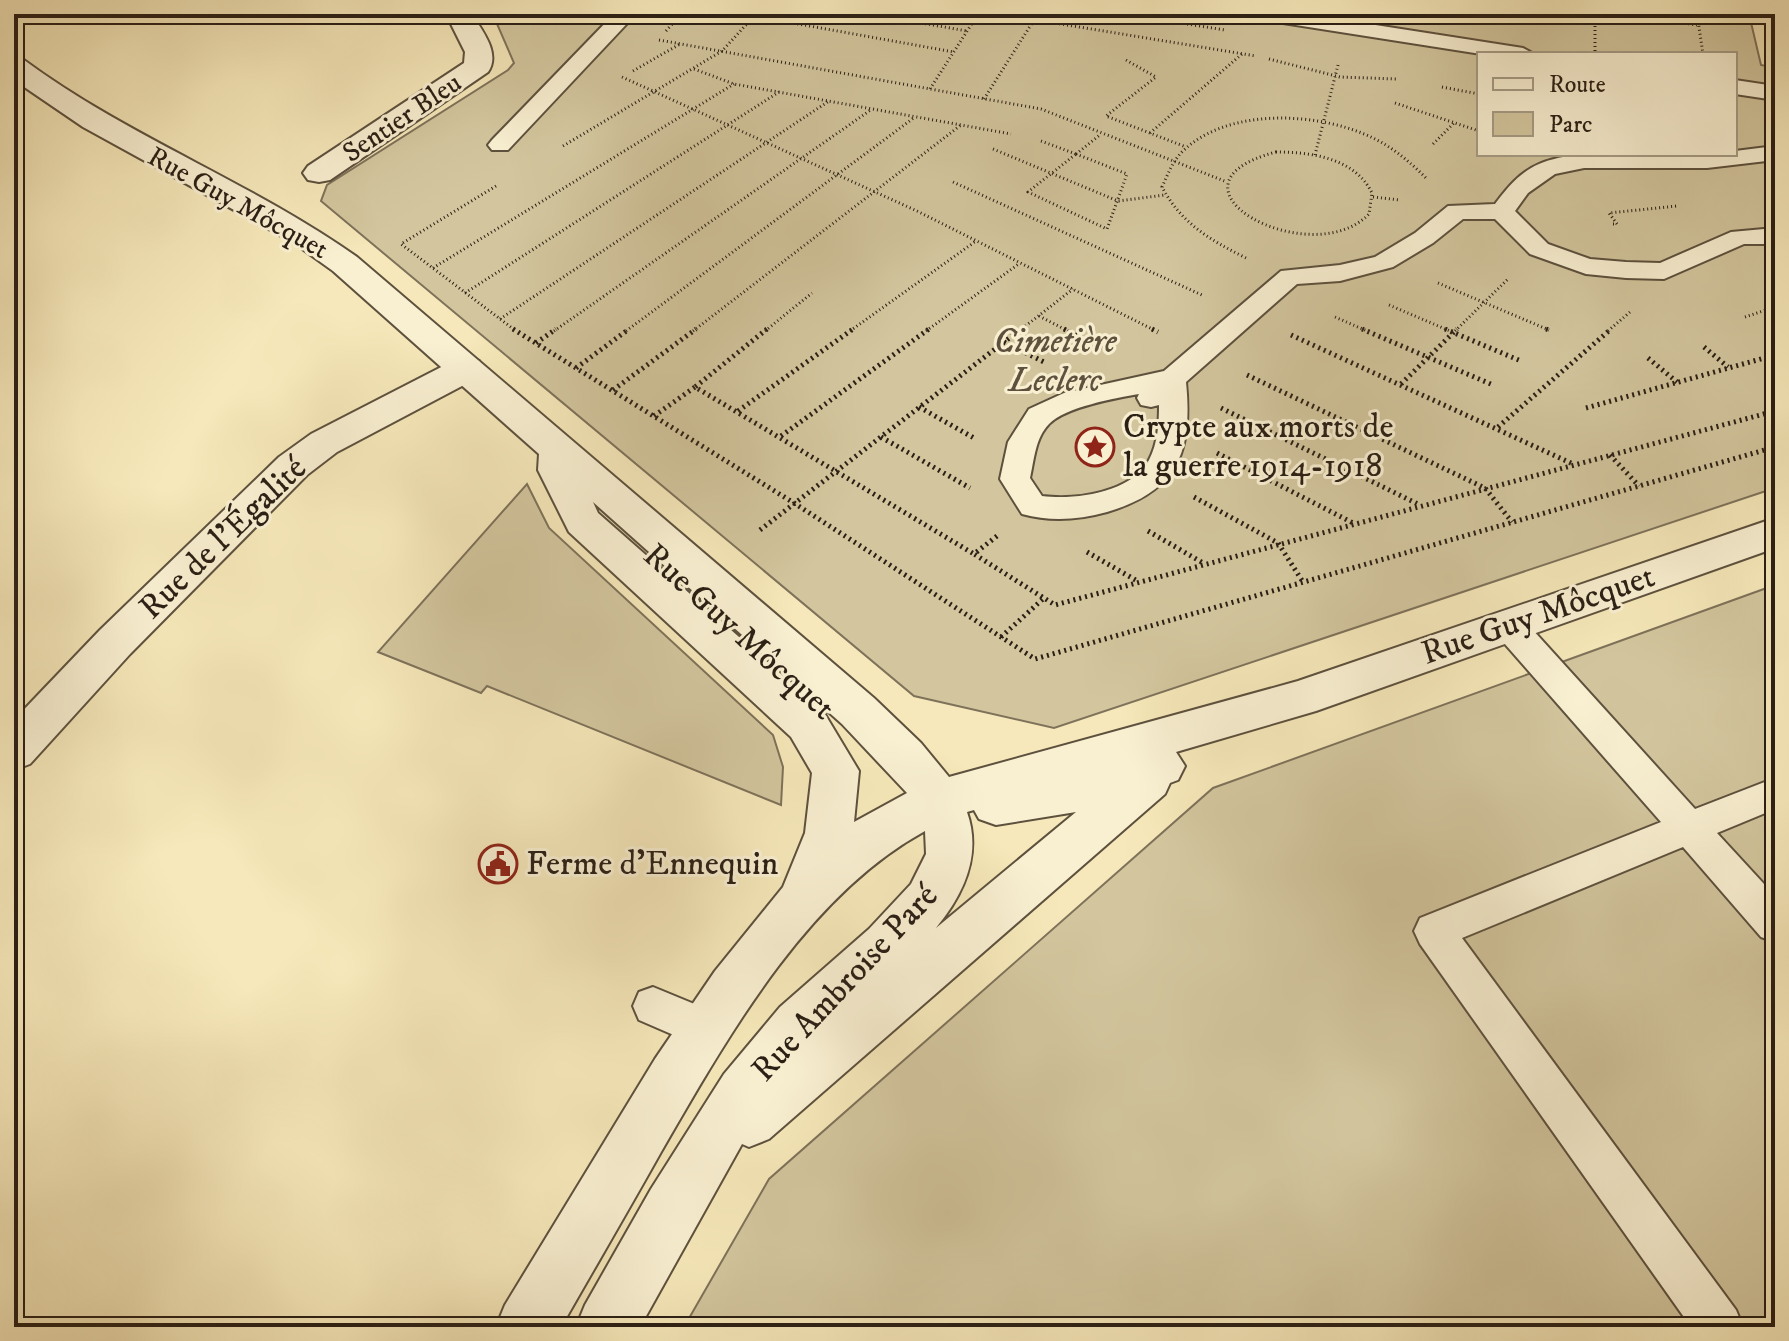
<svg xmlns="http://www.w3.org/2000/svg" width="1789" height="1341" viewBox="0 0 1789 1341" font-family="'IM FELL DW Pica',serif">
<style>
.green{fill:#d3c69e;stroke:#7e725a;stroke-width:2;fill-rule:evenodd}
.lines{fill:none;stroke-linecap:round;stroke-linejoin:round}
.service-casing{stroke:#5d513e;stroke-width:4}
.minor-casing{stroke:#5d513e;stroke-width:4}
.tertiary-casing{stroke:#5d513e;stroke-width:4}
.path-far1{stroke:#2a1f15;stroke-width:3;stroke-dasharray:1 3;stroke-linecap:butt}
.path{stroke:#2a1f15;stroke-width:5;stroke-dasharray:2 4;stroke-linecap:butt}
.service{fill:#f9f0d2;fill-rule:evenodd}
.minor{fill:#f9f0d2;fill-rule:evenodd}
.tertiary{fill:#f9f0d2;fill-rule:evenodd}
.labels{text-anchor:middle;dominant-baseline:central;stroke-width:6;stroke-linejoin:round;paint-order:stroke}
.far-street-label{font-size:28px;fill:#2a1f15;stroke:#f9f0d2}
.park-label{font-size:34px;font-style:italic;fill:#5d513e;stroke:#f9f0d2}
.poi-label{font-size:34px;fill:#2a1f15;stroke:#f9f0d2;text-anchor:start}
.street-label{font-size:34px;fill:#2a1f15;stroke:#f9f0d2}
</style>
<rect width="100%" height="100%" fill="#f6e8ba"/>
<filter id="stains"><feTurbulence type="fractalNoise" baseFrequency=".0025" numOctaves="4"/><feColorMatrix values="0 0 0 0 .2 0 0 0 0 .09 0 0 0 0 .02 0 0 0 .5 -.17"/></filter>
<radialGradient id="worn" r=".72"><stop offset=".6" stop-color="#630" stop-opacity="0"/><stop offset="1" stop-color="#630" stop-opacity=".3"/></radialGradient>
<path class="green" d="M497,14h1252l12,51 14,3v420l-721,240 -140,-32 -593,-495 6,-16 181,-115 6,-7 -20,-46zM1479,54h256v100h-256z
M527,484l22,44 224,207 10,32 -2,38 -294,-119 -6,7 -103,-41z
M1775,585v742h-1091l85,-148 444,-391z"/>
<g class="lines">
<defs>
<path id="service" d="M614,14h22l-128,136h-16l-4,-5 4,-5z
M1254,14h51l218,34 11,6h-53l-217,-34z
M1735,80l40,6v14l-40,-6z
M1775,146v14l-68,8h-123l-29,6 -27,19 -13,18 33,33 42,15 36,3 34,1 71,-31 44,-4v16h-31l-80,35 -38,-1 -40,-4 -56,-20 -35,-35h-32l-30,24 -40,24 -53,14 -43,3 -111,98c7,70 -8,109 -79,130 -29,8 -56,10 -85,2l-22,-35 8,-37 21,-33 35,-16 100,-22 117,-100 59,-6 35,-8 40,-24 33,-27 47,-2c12,-16 25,-32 44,-40 45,-19 145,-10 196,-10v-3zM1139,394l-2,4 4,7 10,2 8,-2c0,18 -1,38 -10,55 -18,33 -73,40 -107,36l-12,-18c4,-17 5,-40 19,-54 16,-17 67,-26 90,-30z
M1509,613l12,4 174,192 80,-31v31l-58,24 58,63v46l-14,-5 -78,-90 -221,91 274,372 7,17h-52l-271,-383 -6,-13 6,-13 241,-96 -164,-187 -5,-9 5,-9z
M653,987l68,28 6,14 -6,14 -15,6 -67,-29 -6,-14 6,-14z"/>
<path id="minor" d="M446,14h26c10,17 29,39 16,58l-158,108 -11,2 -11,-2 -5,-7 5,-7 156,-103 1,-11z
M466,357l13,4 5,8 -5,8 -142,75 -30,23 -177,179 -100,110 -16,6v-50l86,-90 179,-173 32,-23 142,-73z"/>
<path id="tertiary" d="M14,58l10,2c104,77 227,122 333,197l517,441 47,45 28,34 349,-96 477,-163v30l-459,163 -140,41 9,14 -7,14 -8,3 -5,11 -396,345 -20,8 -7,-3 -102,183h-64l9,-22 66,-116 73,-115 56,-67 89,-78 42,-45 15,-30 -1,-23c-119,65 -198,207 -264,321 -33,59 -67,117 -100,175h-65l9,-22 150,-246 60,-88 68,-84 22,-54 7,-60 -21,-36 -222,-205 -31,-62 1,-16 -206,-183 -39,-28 -211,-116 -69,-47zM593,502l249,222 65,69 -53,29 5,-51 -36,-60 -225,-198zM974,810l5,9 17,6 80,-13 -140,116c28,-34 46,-73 31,-116z"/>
</defs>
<use href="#service" class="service-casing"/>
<use href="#minor" class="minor-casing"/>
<use href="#tertiary" class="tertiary-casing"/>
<path class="path-far1" d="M526,14l-3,3 35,6
M870,14l97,17
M1000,14l256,42
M1124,14l101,16
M1595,14v40
M1621,14l76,11
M1697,14l6,40
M754,16l200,36
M666,31l15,-17
M659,40l382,69 186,73
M1269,59l71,18 57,2
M1126,60l30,17 -50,39 80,31
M694,69l40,15 277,50
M633,71l47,-27
M622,77l295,134 239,120
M1442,87l37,7
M930,89l48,-75
M984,99l50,-79
M1395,103l84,28
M1150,133l92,-79
M1041,141l35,13
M1433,144l21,-21
M563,146l159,-95 34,-37
M993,149l125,52 47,-6
M1276,152c35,0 79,6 96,41l-3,21c-58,60 -222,-28 -93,-62z
M1076,154l51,20 -20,55 -79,-37z
M1076,154l25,-20
M1315,155l23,-90
M953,182l249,113
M496,186l-95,58 115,87
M1373,197l27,3
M1613,224h4l-8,-11 68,-7
M1246,258c-36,-18 -65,-35 -84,-71 6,-13 11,-27 22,-37 46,-43 136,-38 189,-12 21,10 38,25 54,41
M433,268l301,-184
M1438,283l111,47
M465,293l314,-201
M1389,305l61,26
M1039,316l29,15
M1335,317l32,14
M1745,317l30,-10
M500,319l329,-218
M554,331l318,-222
M626,331l289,-214
M693,331l268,-206
M765,331l47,-38
M850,331l126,-90
M926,331l94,-68
M1019,331l54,-42
M1455,331l54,-53
M1608,331l22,-19"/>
<path class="path" d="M513,329l281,174 241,156 740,-212
M767,329l-72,58 279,167
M1064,329l38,19
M1152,329l6,3
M1362,329l131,56
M1445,329l76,32
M1546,329l3,1
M1291,335l282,129
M1004,342l42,21
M536,343l20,-14
M1704,347l24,20
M1648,358l29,24
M576,368l53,-39
M1247,375l238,113 27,34
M1401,384l56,-55
M613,390l83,-61
M919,407l55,31
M1221,408l199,97
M1586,408l189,-53
M738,411l115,-82
M654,416l41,-29
M1498,427l113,-98
M781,436l148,-107
M881,437l89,51
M1217,453l136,70
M1610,455l29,31
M1194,497l84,46 25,39
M760,530l261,-201
M1148,531l57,33
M997,536l-23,18 81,51 720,-194
M1087,552l52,30
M1001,637l43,-39"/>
<use href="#service" class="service"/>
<use href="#minor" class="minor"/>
<use href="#tertiary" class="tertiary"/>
</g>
<defs>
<symbol id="sight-ring" viewBox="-11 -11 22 22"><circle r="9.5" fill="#f9f0d2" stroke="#8f2418" stroke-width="1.5"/><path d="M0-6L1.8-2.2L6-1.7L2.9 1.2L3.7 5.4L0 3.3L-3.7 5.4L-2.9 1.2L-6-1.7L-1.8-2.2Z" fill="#8f2418"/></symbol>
<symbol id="civic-ring" viewBox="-11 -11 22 22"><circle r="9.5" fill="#f9f0d2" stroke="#8f2418" stroke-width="1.5"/><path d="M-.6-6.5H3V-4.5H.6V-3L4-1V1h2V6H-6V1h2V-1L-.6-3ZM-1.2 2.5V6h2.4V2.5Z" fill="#8f2418"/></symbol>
</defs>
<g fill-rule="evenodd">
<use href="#sight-ring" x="1073" y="425" width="44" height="44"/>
<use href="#civic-ring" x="476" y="842" width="44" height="44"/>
</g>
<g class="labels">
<g class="far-street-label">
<text transform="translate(402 118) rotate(-34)">Sentier Bleu</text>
<text transform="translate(238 203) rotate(29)">Rue Guy Môcquet</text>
</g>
<g class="park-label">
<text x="1055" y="342">Cimetière<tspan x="1055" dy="39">Leclerc</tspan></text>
</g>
<g class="poi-label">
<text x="1123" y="427">Crypte aux morts de<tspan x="1123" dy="39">la guerre 1914-1918</tspan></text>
<text x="526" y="864">Ferme d'Ennequin</text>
</g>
<g class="street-label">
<text transform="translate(223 538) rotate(-44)">Rue de l'Égalité</text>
<text transform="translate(1538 615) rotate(-19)">Rue Guy Môcquet</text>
<text transform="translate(739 632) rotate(42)">Rue Guy Môcquet</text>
<text transform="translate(845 983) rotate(-47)">Rue Ambroise Paré</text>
</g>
</g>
<rect width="1789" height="1341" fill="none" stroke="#f6e8ba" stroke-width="48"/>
<rect x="16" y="16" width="1757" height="1309" fill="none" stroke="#2a1f15" stroke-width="4"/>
<rect x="24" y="24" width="1741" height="1293" fill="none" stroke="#2a1f15" stroke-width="2"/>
<rect x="1477" y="52" width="260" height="104" fill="#f9f0d2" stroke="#a69c86" stroke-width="2"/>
<rect x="1493" y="78" width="40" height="12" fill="#f9f0d2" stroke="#a69c86" stroke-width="2"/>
<text x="1549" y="92" font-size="24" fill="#2a1f15">Route</text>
<rect x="1493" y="112" width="40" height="24" fill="#d3c69e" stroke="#a69c86" stroke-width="2"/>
<text x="1549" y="132" font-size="24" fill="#2a1f15">Parc</text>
<rect width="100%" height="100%" filter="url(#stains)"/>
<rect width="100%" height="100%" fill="url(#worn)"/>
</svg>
